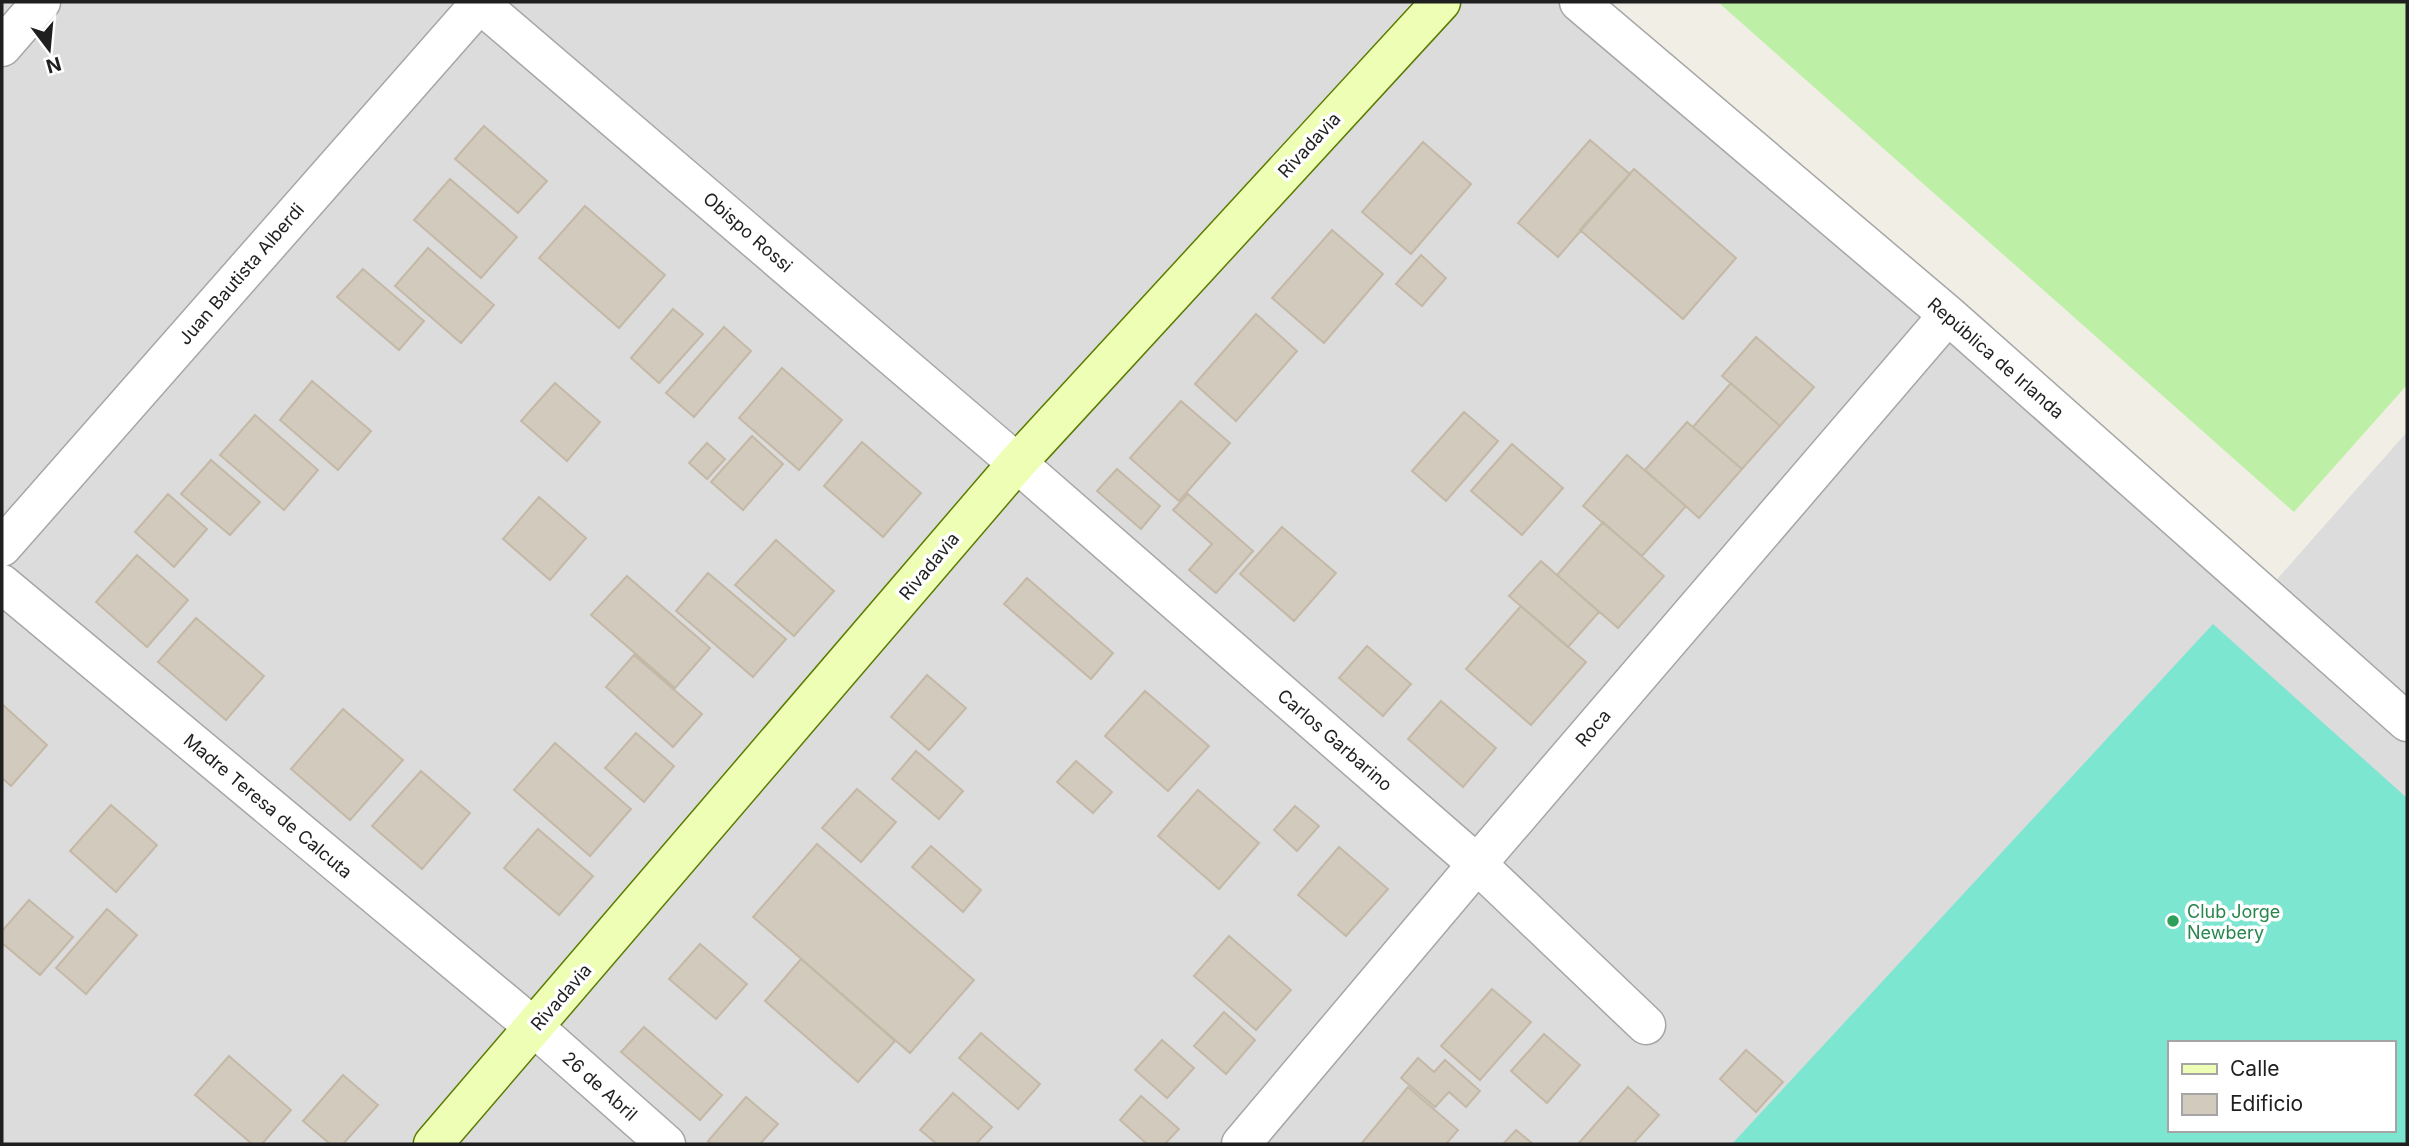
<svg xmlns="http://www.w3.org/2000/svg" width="2409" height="1146" viewBox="0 0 2409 1146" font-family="Inter,sans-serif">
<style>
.residential{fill:#dddcdc;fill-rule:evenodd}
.grass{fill:#bdefa6}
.pitch{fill:#7ce6d0;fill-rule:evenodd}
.building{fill:#d1cabd;stroke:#c4b8a6;stroke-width:2}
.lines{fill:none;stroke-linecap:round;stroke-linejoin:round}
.street-casing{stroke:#a6a6a6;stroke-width:41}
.secondary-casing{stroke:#597c00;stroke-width:41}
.street{stroke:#fff;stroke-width:38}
.secondary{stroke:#eeffb5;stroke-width:38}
.leisure-dot{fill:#2e9e5b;stroke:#fff;stroke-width:2.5}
.labels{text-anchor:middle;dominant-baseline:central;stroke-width:7;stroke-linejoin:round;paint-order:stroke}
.street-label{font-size:18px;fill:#1f1f1f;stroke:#fff}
.leisure-label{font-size:18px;fill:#27864d;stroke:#fff;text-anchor:start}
</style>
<rect width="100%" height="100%" fill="#f1efe5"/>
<path class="residential" d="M2,2h1581l680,593 144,-163v712h-2405zM2169,1043h224v87h-224z"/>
<path class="grass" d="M1718,2h689v383l-113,127z"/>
<path class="pitch" d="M2213,624l194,174v346h-675zM2169,1043h224v87h-224z"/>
<path class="building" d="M484,126l63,55 -29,32 -63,-54z
M1590,140l40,34 -72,83 -40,-34z
M1423,142l48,42 -60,70 -49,-42z
M1634,169l102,89 -53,61 -103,-89z
M450,179l67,58 -36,41 -67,-58z
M585,206l80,69 -46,53 -80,-70z
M1332,230l51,44 -59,69 -52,-45z
M428,248l66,57 -33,38 -66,-57z
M1421,255l25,23 -24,28 -26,-22z
M363,269l61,52 -25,29 -62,-53z
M673,309l30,25 -44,49 -28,-25z
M1256,314l41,37 -61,70 -41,-37z
M724,327l27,24 -57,66 -28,-24z
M1756,337l58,50 -34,39 -58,-50z
M782,368l60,52 -43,50 -60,-52z
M312,381l59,50 -33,39 -58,-50z
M555,383l45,39 -33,39 -46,-40z
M1731,383l49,43 -38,43 -49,-42z
M1181,401l49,42 -51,58 -49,-43z
M1464,412l34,29 -52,60 -34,-30z
M255,415l63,55 -34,40 -64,-55z
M1687,422l55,47 -43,49 -54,-48z
M752,436l31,28 -40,46 -32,-28z
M862,442l59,51 -38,44 -59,-51z
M707,443l18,16 -18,20 -18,-16z
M1512,444l51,44 -41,47 -51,-44z
M1627,455l59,51 -44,50 -59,-50z
M211,460l49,42 -30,33 -49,-41z
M1117,469l43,37 -19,23 -44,-38z
M168,494l39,35 -33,38 -39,-35z
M1188,494l65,57 -37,42 -27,-23 23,-26 -39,-34z
M539,497l47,41 -36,42 -47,-41z
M1603,522l61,54 -46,52 -61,-53z
M1282,527l54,46 -42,48 -54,-47z
M776,540l58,51 -40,45 -59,-51z
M137,555l51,45 -41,47 -51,-45z
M1541,561l58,51 -31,35 -59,-51z
M708,573l78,66 -33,38 -77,-66z
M627,576l83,72 -35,40 -84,-73z
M1027,578l86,75 -22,26 -87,-75z
M1521,606l65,56 -55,63 -65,-56z
M196,618l68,58 -38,44 -68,-58z
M1367,646l44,38 -28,32 -44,-38z
M634,655l68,59 -29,33 -67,-60z
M927,675l39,33 -37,42 -38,-33z
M1145,691l64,55 -41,45 -63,-55z
M1441,701l55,47 -33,39 -55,-48z
M2,704l45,41 -36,41 -9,-8z
M343,709l60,51 -53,60 -59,-51z
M636,733l38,33 -30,36 -39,-34z
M555,743l76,66 -41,47 -76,-66z
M916,751l47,40 -24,28 -47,-40z
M1076,761l36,31 -19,21 -36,-31z
M421,771l49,42 -48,56 -50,-43z
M857,789l39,33 -35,40 -39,-34z
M1198,790l61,53 -40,46 -61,-53z
M111,805l46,40 -41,47 -46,-41z
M1295,806l24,20 -22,25 -23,-21z
M538,829l55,47 -34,39 -55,-47z
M817,844l157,136 -64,73 -157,-136z
M931,846l50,44 -18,22 -51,-45z
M1339,847l49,42 -42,47 -48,-41z
M29,900l44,37 -33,38 -38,-32v-12z
M107,909l30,26 -51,59 -30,-26z
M1229,936l62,54 -35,40 -62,-54z
M700,944l47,40 -31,35 -47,-40z
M801,959l94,82 -37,41 -93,-81z
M1492,989l39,33 -51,58 -39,-34z
M1224,1012l31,28 -29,34 -32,-28z
M644,1027l78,68 -22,25 -79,-68z
M981,1033l59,51 -22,25 -59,-51z
M1544,1034l36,31 -33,38 -36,-32z
M1162,1040l32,28 -27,30 -32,-28z
M1746,1050l37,32 -27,30 -36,-33z
M229,1056l62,54 -29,34h-10l-57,-49z
M1418,1058l16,14 11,-12 35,31 -14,16 -17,-15 -14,15 -34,-29z
M343,1075l35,30 -35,39h-13l-27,-23z
M1408,1087l50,43 -12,14h-85z
M1628,1087l31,28 -26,29h-52l-2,-1z
M953,1093l39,34 -16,17h-39l-17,-14z
M1141,1096l38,33 -14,15h-18l-27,-24z
M746,1097l32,27 -18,20h-48l-4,-3z
M1516,1130l17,14h-30z"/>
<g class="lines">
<defs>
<path id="street" d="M478,2l539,461 460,401 169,161
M1579,2l369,313 459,407
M2,47l39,-45
M2,547l479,-545
M2,584l533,444 131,116
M1241,1144l236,-280 471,-549"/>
<path id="secondary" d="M433,1144l584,-681 424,-461"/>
</defs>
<use href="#street" class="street-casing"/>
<use href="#secondary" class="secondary-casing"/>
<use href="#street" class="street"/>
<use href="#secondary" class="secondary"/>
</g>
<circle class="leisure-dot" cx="2173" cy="921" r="7"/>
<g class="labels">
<g class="street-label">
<text transform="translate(1309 145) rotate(-47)">Rivadavia</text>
<text transform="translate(748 232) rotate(41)">Obispo Rossi</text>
<text transform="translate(241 274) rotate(-49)">Juan Bautista Alberdi</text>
<text transform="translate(1996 358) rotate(41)">República de Irlanda</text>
<text transform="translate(929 566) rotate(-50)">Rivadavia</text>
<text transform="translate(1593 728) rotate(-49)">Roca</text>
<text transform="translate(1335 740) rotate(41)">Carlos Garbarino</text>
<text transform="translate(268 806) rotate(40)">Madre Teresa de Calcuta</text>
<text transform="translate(561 997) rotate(-49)">Rivadavia</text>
<text transform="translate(600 1086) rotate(42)">26 de Abril</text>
</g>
<g class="leisure-label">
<text x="2187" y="911">Club Jorge<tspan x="2187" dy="21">Newbery</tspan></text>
</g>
</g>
<rect width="2409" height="1146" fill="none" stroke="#1f1f1f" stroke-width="7"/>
<rect x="2168" y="1041" width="228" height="91" fill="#ffffff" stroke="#a5a5a5" stroke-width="2"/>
<rect x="2182" y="1064" width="35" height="10" fill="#eeffb5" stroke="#a5a5a5" stroke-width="2"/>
<text x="2230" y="1076" font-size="21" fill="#1f1f1f">Calle</text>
<rect x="2182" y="1094" width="35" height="21" fill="#d1cabd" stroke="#a5a5a5" stroke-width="2"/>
<text x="2230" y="1111" font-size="21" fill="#1f1f1f">Edificio</text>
<g transform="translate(49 49) rotate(164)" stroke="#ffffff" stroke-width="5" paint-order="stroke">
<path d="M0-5L12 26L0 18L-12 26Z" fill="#1f1f1f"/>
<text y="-10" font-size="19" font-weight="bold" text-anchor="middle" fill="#1f1f1f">N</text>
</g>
</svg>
